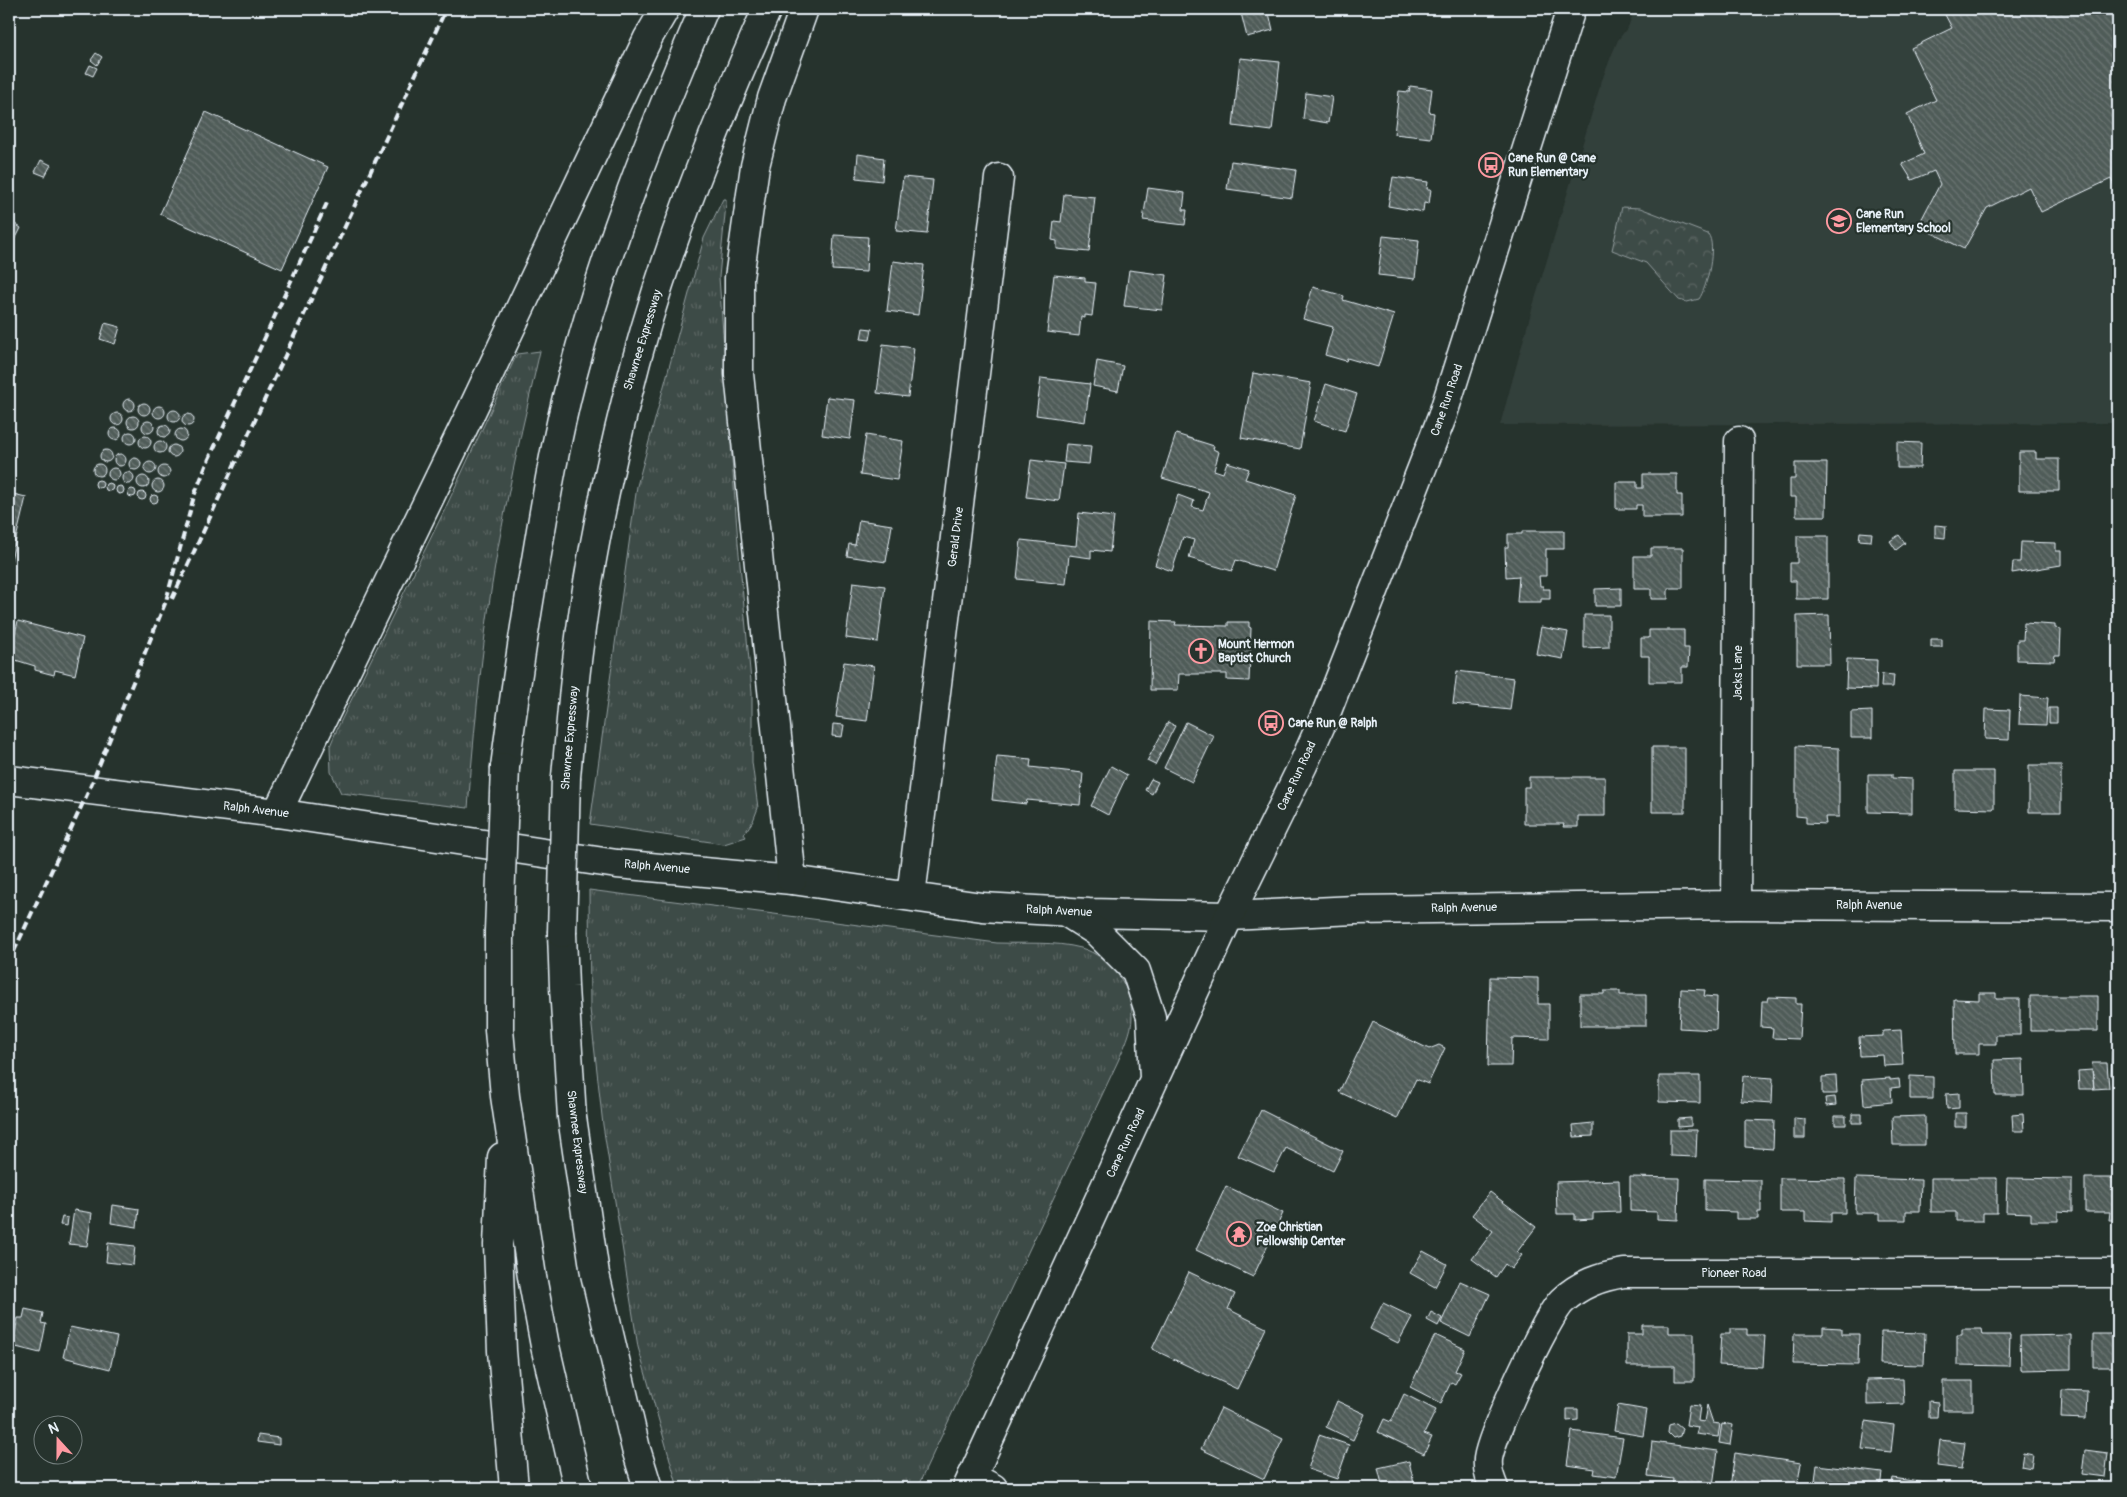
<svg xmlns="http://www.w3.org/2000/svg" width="2127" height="1497" viewBox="0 0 2127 1497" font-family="Pangolin,sans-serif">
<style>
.built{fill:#333f3a}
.grass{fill:url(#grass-tufts);stroke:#939ea0}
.park{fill:url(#park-crowns);stroke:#939ea0}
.building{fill:url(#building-back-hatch);stroke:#e8f1f8}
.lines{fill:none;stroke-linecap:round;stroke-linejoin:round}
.minor-casing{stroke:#e8f1f8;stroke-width:31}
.major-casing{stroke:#e8f1f8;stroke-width:31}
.highway-casing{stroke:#e8f1f8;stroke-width:31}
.minor{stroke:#26332d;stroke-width:28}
.major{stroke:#26332d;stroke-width:28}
.highway{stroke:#26332d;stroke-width:28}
.rail{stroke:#e8f1f8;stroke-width:4;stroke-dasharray:8 4;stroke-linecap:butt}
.highway-bridge-casing{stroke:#e8f1f8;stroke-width:31;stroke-linecap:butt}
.highway-bridge{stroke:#26332d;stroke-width:28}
.labels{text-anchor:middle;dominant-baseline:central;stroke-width:4.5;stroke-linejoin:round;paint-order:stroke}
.poi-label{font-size:12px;font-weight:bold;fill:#e8f1f8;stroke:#26332d;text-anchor:start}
.street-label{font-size:12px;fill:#e8f1f8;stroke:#26332d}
</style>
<defs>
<pattern id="grass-tufts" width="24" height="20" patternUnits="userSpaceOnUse" patternTransform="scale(1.25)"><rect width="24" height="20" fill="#3e4b47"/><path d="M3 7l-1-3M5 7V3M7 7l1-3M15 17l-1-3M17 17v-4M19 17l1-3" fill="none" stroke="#5a6562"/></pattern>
<pattern id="park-crowns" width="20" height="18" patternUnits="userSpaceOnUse" patternTransform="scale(1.25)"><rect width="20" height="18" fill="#3e4b47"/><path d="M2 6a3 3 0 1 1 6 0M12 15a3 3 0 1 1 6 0" fill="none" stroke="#5a6562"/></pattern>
<pattern id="building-back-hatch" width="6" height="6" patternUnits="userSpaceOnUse" patternTransform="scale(1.25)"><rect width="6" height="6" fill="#505c59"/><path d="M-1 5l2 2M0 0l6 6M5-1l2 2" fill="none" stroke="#697472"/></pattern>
</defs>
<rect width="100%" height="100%" fill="#26332d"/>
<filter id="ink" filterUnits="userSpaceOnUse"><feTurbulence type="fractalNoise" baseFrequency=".02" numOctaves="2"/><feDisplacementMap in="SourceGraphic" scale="10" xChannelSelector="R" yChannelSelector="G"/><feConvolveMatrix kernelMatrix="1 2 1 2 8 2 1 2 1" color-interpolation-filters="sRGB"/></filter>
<g filter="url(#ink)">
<path class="built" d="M1635,9h483v414l-618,2 32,-116 70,-229 10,-26 6,-14 10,-13z"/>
<path class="grass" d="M723,199h3v5l-7,73 19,266 14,149v70l6,46 -5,13 -9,13 2,3 -22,7 -134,-20 47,-338 67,-248z
M540,351c-12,53 -25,106 -35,160 -20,98 -29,198 -37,297l-127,-15 -10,-21 -1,-26 7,-17 108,-220 72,-155z
M589,890l408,53c28,1 58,-2 84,5 30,9 51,38 51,69 0,15 -8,30 -14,44l-201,427h-239l-40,-141 -35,-222 -13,-116z"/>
<path class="park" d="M1622,207l18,1 68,26c9,11 -1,54 -9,65l-12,3 -8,-2 -33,-37 -34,-13z"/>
<path class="building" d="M100,9h12l-3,6 -10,-5z
M1240,9h28l5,21 -26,7z
M1942,9h176v185l-7,-15 -70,33 -12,-25 -42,21 -23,41 -46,-23 22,-42 -6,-13 -22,9 -10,-16 22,-10 -17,-40 29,-14 -25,-52 41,-20z
M96,53l6,4 -5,8 -6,-5z
M1240,58l40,4 -8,69 -39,-5z
M90,65l7,3 -4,8 -7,-3z
M1410,86l22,3 -3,23 5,1 -3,25 -37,-4 5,-43 10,1z
M1306,93l26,4 -4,26 -25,-4z
M206,112l122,55 -46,102 -122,-55z
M858,154l26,4 -2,23 -26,-3z
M41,160l10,5 -6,11 -10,-4z
M1231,161l65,9 -4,28 -65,-9z
M903,177l30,3 -6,54 -31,-3z
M1393,177l35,5 -1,7h4l-2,15 -5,-1 -1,9 -35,-6z
M1148,188l37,5 -2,17h4l-2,15 -42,-5z
M1064,194l31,3 -6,55 -32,-3v-8l-5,-1 2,-19 7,1z
M15,224l6,4 -5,10 -7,-4z
M834,235l34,2 -2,35 -34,-2z
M1383,236l36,4 -4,39 -37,-4z
M893,261l31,4 -6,50 -31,-4z
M1129,270l38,5 -5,35 -38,-4z
M1054,275l31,3v4l11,1 -4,33 -7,-1v3l-4,-1 -2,19 -32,-4z
M1313,287l31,9 -1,4 51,15 -16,52 -31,-9 -1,3 -21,-6 8,-28 -30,-8z
M105,323l15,4 -5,17 -15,-5z
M863,328l9,1 -2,11 -9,-1z
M883,344l31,4 -6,49 -31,-4z
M1097,361l26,5 -5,25 -25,-5z
M1253,373l58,10 -11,66 -59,-11z
M1041,378l49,6 -5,38 -49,-7z
M1326,384l31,10 -12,37 -31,-10z
M827,397l28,3 -5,39 -28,-4z
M123 405a6 6 0 1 1 12 0a6 6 0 1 1-12 0Z
M138 409a6 6 0 1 1 12 0a6 6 0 1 1-12 0Z
M153 412a6 6 0 1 1 12 0a6 6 0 1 1-12 0Z
M168 416a6 6 0 1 1 12 0a6 6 0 1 1-12 0Z
M111 419a6 6 0 1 1 12 0a6 6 0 1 1-12 0Z
M182 420a6 6 0 1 1 12 0a6 6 0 1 1-12 0Z
M127 422a6 6 0 1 1 12 0a6 6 0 1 1-12 0Z
M142 427a6 6 0 1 1 12 0a6 6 0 1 1-12 0Z
M158 431a6 6 0 1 1 12 0a6 6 0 1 1-12 0Z
M109 434a6 6 0 1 1 12 0a6 6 0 1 1-12 0Z
M175 435a6 6 0 1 1 12 0a6 6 0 1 1-12 0Z
M124 438a6 6 0 1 1 12 0a6 6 0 1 1-12 0Z
M1176,434l38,12 -1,3 6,3 -5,18 9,3 4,-11 22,7 -4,10 51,16 -23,76 -37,-11 -4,11 -43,-13 5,-18 -11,-3 -11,34 -17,-6 23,-70 16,6 -2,6 11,3 6,-18 -47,-14z
M866,435l37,6 -6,39 -37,-5z
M139 442a6 6 0 1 1 12 0a6 6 0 1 1-12 0Z
M154 447a6 6 0 1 1 12 0a6 6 0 1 1-12 0Z
M1897,442l24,1 -1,25h-23z
M1066,444l25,2 -2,18 -25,-2z
M168 451a6 6 0 1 1 12 0a6 6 0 1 1-12 0Z
M100 456a6 6 0 1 1 12 0a6 6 0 1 1-12 0Z
M2019,452h17v7h23v32h-40z
M114 460a6 6 0 1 1 12 0a6 6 0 1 1-12 0Z
M129 464a6 6 0 1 1 12 0a6 6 0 1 1-12 0Z
M1031,460l33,4 -5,37 -33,-4z
M144 468a6 6 0 1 1 12 0a6 6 0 1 1-12 0Z
M1795,463h32l-1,53h-30v-19h-6v-18h5z
M93 470a6 6 0 1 1 12 0a6 6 0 1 1-12 0Z
M158 472a6 6 0 1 1 12 0a6 6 0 1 1-12 0Z
M108 474a6 6 0 1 1 12 0a6 6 0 1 1-12 0Z
M122 478a6 6 0 1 1 12 0a6 6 0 1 1-12 0Z
M1643,474h34v21h5v22h-40v-12h-6v4h-20v-27h21v6h6z
M137 482a6 6 0 1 1 12 0a6 6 0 1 1-12 0Z
M95 484a4 4 0 1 1 8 0a4 4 0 1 1-8 0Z
M152 486a6 6 0 1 1 12 0a6 6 0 1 1-12 0Z
M105 487a4 4 0 1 1 8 0a4 4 0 1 1-8 0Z
M116 490a4 4 0 1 1 8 0a4 4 0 1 1-8 0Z
M128 493a4 4 0 1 1 8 0a4 4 0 1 1-8 0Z
M138 496a4 4 0 1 1 8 0a4 4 0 1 1-8 0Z
M9,493l17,4 -16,67 -1,-1z
M150 499a4 4 0 1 1 8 0a4 4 0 1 1-8 0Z
M1079,513l35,4 -4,35 -19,-2v8l-22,-3 -3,29 -49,-5 4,-39 55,6z
M859,520l33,5 -6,37 -39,-6 2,-12 6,1z
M1935,525l11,1 -1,12 -10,-1z
M1522,531h42v18h-18v27h-7l1,10h3v3h7v10h-9v3h-24l2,-26 -13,1 -1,-30h3v-13h14z
M1860,532l12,1 -1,8 -12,-1z
M1899,535l6,8 -9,7 -6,-9z
M1797,536h31v63h-32v-18h-6v-18h7z
M2021,542l35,1v8h5v14l-49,8 1,-11h7z
M1651,548h32v40h-15v11h-17v-10h-17v-33h17z
M853,582l32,4 -7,56 -32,-4z
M1621,588v18h-26v-17z
M1584,615h25v32l-25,1z
M1829,615l1,49h-33v-48z
M18,621l65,17 -8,37 -20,-5 -1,5 -19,-5v-4l-26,-8z
M1151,621l25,1 -1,3 53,1v-4h21v5l2,1 -2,53 -22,-1v-6h-48l-1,16h-28z
M2024,623l31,2v3l6,1 -1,26h-5l-1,6 -37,-1v-20h6z
M1541,627l27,5 -5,27 -27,-5z
M1649,630h35v18h5l-1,19h-6v15h-33v-26h-8v-18h8z
M1931,639h11v8h-11z
M1847,659l30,1 -1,29 -30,-1z
M844,662l30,4 -7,55 -31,-4z
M1457,671l57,7 -4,32 -57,-6z
M1882,674l12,1 -1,12h-12z
M2020,696l28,2 -2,27 -27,-1z
M2049,708h8v15h-8z
M1986,709l24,1 -1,30 -24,-1z
M1872,711v27h-21v-26z
M1168,722l7,4 -20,39 -8,-4z
M1186,722l28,14 -22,46 -28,-14z
M833,724l11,1 -2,12 -10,-1z
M1796,746l43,2v69h-14l1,7 -20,-1v-6l-10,-1z
M1652,747h33v65h-33z
M997,756l34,3 -1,8 53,6 -3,32 -53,-5 -1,4 -34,-4z
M2029,765h32v47h-32z
M1111,766l16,9 -19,40 -17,-9z
M1955,771h39v38l-39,-1z
M1868,774h24v4l20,1v34l-44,-1z
M1529,777h76v39h-27v11h-15l1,-3h-40v-37h5z
M1151,779l7,3 -6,12 -7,-4z
M1490,977l48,1v26h11v35l-37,-1 -1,28h-23z
M1681,989l24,1 -1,6 13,1 -1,33 -37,-2z
M1604,991h16v4h26v31h-66v-32h24z
M1979,993h17v6h24v36h-24v9h-17v10h-24l-1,-55 25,1z
M2030,996h68v35h-68z
M1769,997l27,1v6h5l-2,35 -27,-1 1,-10 -12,-1 1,-26h6z
M1373,1022l56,27 10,-4 6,3 -17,36 -12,-5 -19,40 -58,-27z
M1901,1030l2,35 -19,1 -1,-11 -23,1 -1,-19 24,-1v-5z
M2112,1051l6,1v24h-7z
M2023,1059l1,36h-29l-1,-35z
M2092,1063h15l2,25 -15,1z
M2092,1070l2,19h-15l-1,-18z
M1659,1076h41v27l-41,-1z
M1743,1076l30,2 -1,25 -31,-2z
M1836,1076l1,18h-15v-17z
M1910,1076l23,1v22h-23z
M1890,1078v2l9,-1 1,8 -9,1 1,14 -28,3 -2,-25z
M1959,1093v15l-12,1 -1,-15z
M1835,1097l1,8 -10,1 -1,-8z
M1261,1110l82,41 -10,20 -47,-23 -12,24 -36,-16z
M1955,1113h11v14h-11z
M1852,1114h10v9h-10z
M2023,1114l1,17h-11l-1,-16z
M1835,1116h11v9h-11z
M1925,1116v29h-32l-1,-28z
M1691,1118v8l-13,1v-8z
M1794,1118l11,1v19h-11z
M1745,1120l29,1 -1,28 -28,-2z
M1593,1123v13l-19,1 -1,-12z
M1670,1130h27l-1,27 -26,-1z
M1630,1177l49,1 -1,42 -21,-1v-7l-27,-1z
M1780,1178l65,1v34h-14v9l-26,-1v-9h-25z
M1856,1178l65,2 -1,31h-14v9h-26v-7h-25z
M1931,1178h66v35h-14v8h-27v-9h-25z
M2007,1178l65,1v33l-14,-1v10h-27v-8l-25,-1z
M2085,1178h33v42h-9l1,-8h-25z
M1705,1179l56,1v32h-3v7h-22v-7l-31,-1z
M1619,1180l1,32 -27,1v6l-18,1v-6h-18l-1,-32z
M1226,1186l57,27 -30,64 -57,-27z
M1490,1192l46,35 -19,25 5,3 -11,14 -6,-5 -9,13 -24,-18 21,-28 -21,-16z
M113,1205l26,4 -2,18 -26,-4z
M74,1210l18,3 -5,33 -18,-2z
M62,1217l6,1 -1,8 -7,-1z
M108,1243l27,3 -2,19 -27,-3z
M1423,1251l24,13 -12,23 -25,-14z
M1189,1272l46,22 -7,15 38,19 -29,61 -85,-40z
M1460,1281l30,13 -20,43 -29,-14z
M1383,1303l29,14 -14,26 -28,-14z
M25,1309l18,4 -2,10 5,1 -6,29 -28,-7 6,-28h5z
M1431,1312l11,6 -4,8 -11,-6z
M1642,1325h27v8h25v48h-19v-15h-48v-32h15z
M70,1327l47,10 -7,32 -47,-12z
M1823,1327l18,1v6h18l-1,31 -65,-1 1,-30h29z
M1730,1329h17v6h18l-2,32 -44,-2 2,-31h9z
M1962,1329h20l1,6h27l-1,31 -52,-1v-30h5z
M1881,1332l44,1 -1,32 -44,-1z
M2093,1334h25v33h-25z
M1435,1335l30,14 -10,22 6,2 -6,11 -4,-2 -10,21 -31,-16z
M2071,1335v34l-50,1 -1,-34z
M1903,1379l1,25 -37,1v-25z
M1943,1381h30v29h-30z
M2062,1390l25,1 -1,28 -25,-1z
M1404,1394l32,16 -12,24 8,3 -8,17 -46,-22 6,-13 7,3z
M1337,1401l28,13 -12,26 -27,-13z
M1929,1401l9,1 -1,15h-8z
M1618,1405l29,5 -4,26 -29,-5z
M1689,1405l11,1 -2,15 6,1 3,-17 6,18 7,1 -2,13 -22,-3 2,-7 -12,-2z
M1221,1408l62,31 -19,40 -63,-30z
M1567,1409h11v11l-11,1z
M1866,1421l28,4 -3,27 -29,-3z
M1676,1423l6,5 -2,8 -7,2 -5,-5 1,-8z
M1722,1423l11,2 -3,20 -11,-2z
M1572,1431l51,7 -7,39 -22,-3 1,-5 -28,-4z
M258,1435l21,3v7l-22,-3z
M1319,1435l30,10 -12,34 -29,-10z
M1940,1440l25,3 -4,26 -24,-3z
M1652,1442l66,9 -5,34 -16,-2 -1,5h-24l1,-9 -25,-3z
M2085,1450l23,3 -3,24 -23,-3z
M1735,1453l66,10 -4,25 -67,-1z
M2023,1453l10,2 -2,13 -10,-2z
M1409,1461l6,27 5,-1v1h-37l-5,-20z
M1817,1465l65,8 -2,15h-66z
M1893,1478l52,8v2h-54z
M1965,1484l26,4h-27z"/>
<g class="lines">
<defs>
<path id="minor" d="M9,780l268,33 340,51 175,16 190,27 107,6 140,3 126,-6 381,-5 382,2
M911,896l88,-718
M1736,905l3,-464
M1494,1488c-4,-10 -7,-18 -6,-29 3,-24 58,-142 74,-158 18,-17 38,-24 62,-28h494"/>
<path id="major" d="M1064,911l33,21 39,39 15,46 3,61
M972,1477l257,-561 74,-151 24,-54 115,-294 129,-408"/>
<path id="highway" d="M505,767c9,-69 19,-138 31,-207 10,-61 20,-122 36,-183 33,-126 81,-248 132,-368
M566,777c4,-44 7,-88 13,-132 10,-83 28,-167 48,-248 32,-133 85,-263 140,-388
M277,813l194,-401 177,-374 17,-29
M792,880l-53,-506v-96l16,-112 17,-68 32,-89
M499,931v99l6,66 27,181 13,69 33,142
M562,933l2,54 8,130 23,157 41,175 12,39
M502,1157l-4,88 4,106 12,137
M967,1488l5,-11 21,11"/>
</defs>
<use href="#minor" class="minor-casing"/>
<use href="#major" class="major-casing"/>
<use href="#highway" class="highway-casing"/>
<use href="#minor" class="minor"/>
<use href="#major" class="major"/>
<use href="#highway" class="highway"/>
<path class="rail" d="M172,599l274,-590
M9,962l80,-172 77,-189 28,-105 14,-35 119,-258"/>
<defs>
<path id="highway-bridge" d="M499,931l6,-164
M562,933l4,-156"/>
</defs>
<use href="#highway-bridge" class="highway-bridge-casing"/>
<use href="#highway-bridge" class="highway-bridge"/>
</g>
</g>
<defs>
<symbol id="bus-ring" viewBox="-11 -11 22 22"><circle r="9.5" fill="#26332d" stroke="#ff9aa2" stroke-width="1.5"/><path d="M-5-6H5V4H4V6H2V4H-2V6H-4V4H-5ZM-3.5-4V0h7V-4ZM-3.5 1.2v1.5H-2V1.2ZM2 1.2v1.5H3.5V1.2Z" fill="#ff9aa2"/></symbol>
<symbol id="school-ring" viewBox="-11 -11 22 22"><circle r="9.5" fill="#26332d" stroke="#ff9aa2" stroke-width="1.5"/><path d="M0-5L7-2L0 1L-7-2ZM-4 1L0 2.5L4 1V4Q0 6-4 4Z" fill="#ff9aa2"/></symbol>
<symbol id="church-ring" viewBox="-11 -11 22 22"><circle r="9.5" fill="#26332d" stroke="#ff9aa2" stroke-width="1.5"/><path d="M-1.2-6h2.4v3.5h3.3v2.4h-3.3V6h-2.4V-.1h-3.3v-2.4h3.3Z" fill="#ff9aa2"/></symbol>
<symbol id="temple-ring" viewBox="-11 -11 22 22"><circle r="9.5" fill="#26332d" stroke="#ff9aa2" stroke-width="1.5"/><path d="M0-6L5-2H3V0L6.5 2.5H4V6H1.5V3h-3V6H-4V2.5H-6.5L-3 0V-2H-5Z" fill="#ff9aa2"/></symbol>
</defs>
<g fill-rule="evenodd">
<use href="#bus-ring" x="1477" y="151" width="28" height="28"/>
<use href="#school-ring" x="1825" y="207" width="28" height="28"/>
<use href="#church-ring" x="1187" y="637" width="28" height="28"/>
<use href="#bus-ring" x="1257" y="709" width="28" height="28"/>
<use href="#temple-ring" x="1225" y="1220" width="28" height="28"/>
</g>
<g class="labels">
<g class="poi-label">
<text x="1508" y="158">Cane Run @ Cane<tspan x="1508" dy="14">Run Elementary</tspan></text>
<text x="1856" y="214">Cane Run<tspan x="1856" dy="14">Elementary School</tspan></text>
<text x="1218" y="644">Mount Hermon<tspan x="1218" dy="14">Baptist Church</tspan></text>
<text x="1288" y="723">Cane Run @ Ralph</text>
<text x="1256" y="1227">Zoe Christian<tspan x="1256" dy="14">Fellowship Center</tspan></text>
</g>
<g class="street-label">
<text transform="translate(643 340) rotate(-73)">Shawnee Expressway</text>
<text transform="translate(1447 400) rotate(-71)">Cane Run Road</text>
<text transform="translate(956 537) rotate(-83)">Gerald Drive</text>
<text transform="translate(1738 673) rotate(-90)">Jacks Lane</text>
<text transform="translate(570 738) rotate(-85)">Shawnee Expressway</text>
<text transform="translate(1297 776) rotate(-65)">Cane Run Road</text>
<text transform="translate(256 810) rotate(7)">Ralph Avenue</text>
<text transform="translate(657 867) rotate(5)">Ralph Avenue</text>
<text x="1869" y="905">Ralph Avenue</text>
<text transform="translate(1464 908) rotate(-1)">Ralph Avenue</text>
<text transform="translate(1059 911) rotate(3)">Ralph Avenue</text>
<text transform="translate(577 1142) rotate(83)">Shawnee Expressway</text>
<text transform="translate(1126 1143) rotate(-65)">Cane Run Road</text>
<text x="1734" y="1273">Pioneer Road</text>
</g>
</g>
<rect width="2127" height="1497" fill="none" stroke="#26332d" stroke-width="30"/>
<rect x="15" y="15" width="2097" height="1467" fill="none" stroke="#e8f1f8" stroke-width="2" filter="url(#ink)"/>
<g transform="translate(58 1440) rotate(339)"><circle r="24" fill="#26332d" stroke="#747f7e"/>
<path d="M0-4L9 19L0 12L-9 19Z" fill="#ff9aa2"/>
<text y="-8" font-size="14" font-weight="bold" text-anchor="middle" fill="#e8f1f8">N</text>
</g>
</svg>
